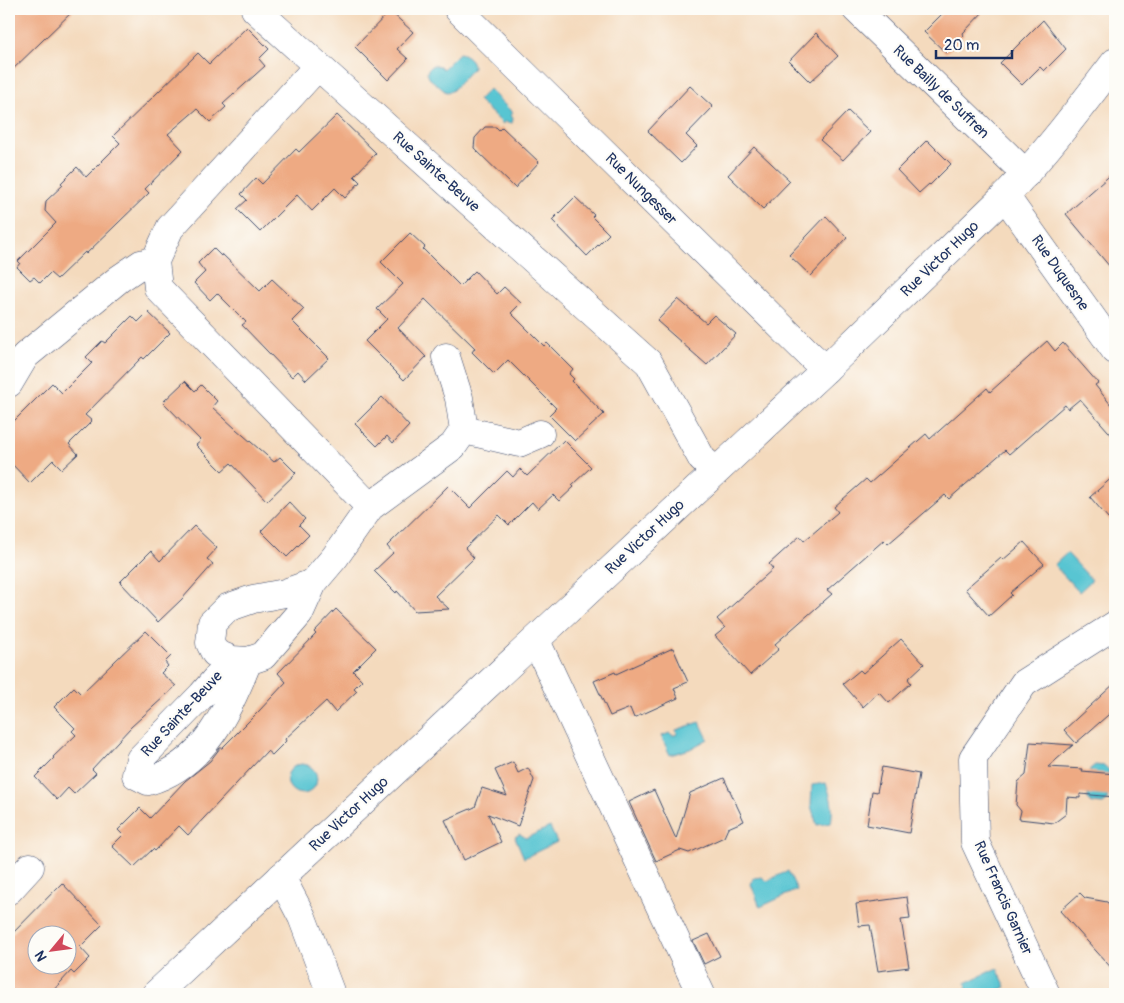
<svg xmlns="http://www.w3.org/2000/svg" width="1124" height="1003" viewBox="0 0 1124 1003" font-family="Pangolin,sans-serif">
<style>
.water{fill:#59c5d2;stroke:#3a7a98}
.building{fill:#eeaa83;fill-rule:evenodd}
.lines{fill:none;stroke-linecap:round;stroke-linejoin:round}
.street-casing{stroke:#3c496c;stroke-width:29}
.secondary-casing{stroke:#3c496c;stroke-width:29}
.street{stroke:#fff;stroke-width:28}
.secondary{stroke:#fff;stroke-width:28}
.labels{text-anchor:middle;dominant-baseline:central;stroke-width:4.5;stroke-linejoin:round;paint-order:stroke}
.street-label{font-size:15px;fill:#1b2f5e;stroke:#fdfcf7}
</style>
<rect width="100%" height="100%" fill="#fdfcf7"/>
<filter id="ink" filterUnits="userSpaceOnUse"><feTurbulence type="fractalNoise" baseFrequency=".02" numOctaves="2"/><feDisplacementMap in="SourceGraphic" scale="10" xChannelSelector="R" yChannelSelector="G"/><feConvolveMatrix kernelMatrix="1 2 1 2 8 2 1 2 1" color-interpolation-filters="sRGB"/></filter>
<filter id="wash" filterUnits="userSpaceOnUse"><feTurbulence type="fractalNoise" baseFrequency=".0096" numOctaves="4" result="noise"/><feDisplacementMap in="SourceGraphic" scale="20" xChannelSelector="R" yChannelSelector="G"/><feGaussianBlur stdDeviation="1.12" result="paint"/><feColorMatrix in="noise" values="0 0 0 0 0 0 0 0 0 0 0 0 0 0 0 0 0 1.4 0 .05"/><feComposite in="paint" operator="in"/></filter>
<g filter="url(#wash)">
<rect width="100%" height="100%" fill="#f4dabd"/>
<path class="water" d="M459,53c7,1 15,7 14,15l-21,23 -6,1 -17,-14 -2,-6 2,-4 4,-3 7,1 3,3z
M489,89l24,24 -2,2 2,4 -1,4h-5l-2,-2 -2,3 -25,-24z
M1067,553l25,27 -13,12 -25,-27z
M700,722l8,17 -18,10 -20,6 -9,-19 9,-3 2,2h4l1,-2 -1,-3z
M287 779a15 15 0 1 1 30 0a15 15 0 1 1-30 0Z
M1095,765l10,1 4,4 -2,31 -4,3 -11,-1 -4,-4 2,-30z
M826,783c5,14 8,25 5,40l-14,2 -6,-19 1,-21z
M550,827l7,15 -33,16 -9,-21 5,-3 6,4z
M788,871l9,19 -37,17 -9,-23 3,-6 8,-1 5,4z
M997,968l9,19 -15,7h-26v-4l2,-4 -1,-3z"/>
<g id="blocks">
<path class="building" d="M9,9h66l-66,64z
M947,9h39l-23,24 1,2 -18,18 -22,-21z
M390,11l23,21 -16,17 11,10 -20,21 -33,-33z
M1043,20l23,29 -22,22 -4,-4 -18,18 -22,-22z
M247,27l22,22 -10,10 6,7 -42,38 3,3 -16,15 -13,-13 -29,25 15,16 -38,39 4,4 -63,61 -1,-2 -28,27 -7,-6 -10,10 -6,-6 -4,3 -13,-13 3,-4 -2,-2 38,-38 -11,-12 1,-10 17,-16 -2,-2 16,-16 9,10 34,-34 -7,-7 85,-83 11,11z
M816,33l22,23 -28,26 -21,-21z
M690,86l23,21 -27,28 11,11 -16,17 -33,-32z
M848,111l22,21 -27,28 -23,-20z
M337,115l39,38 -22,23 6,6 -15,16 -10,-10 -23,23 -15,-16 -37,37 -23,-23 10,-9 -6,-6 15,-16 6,6 34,-35 3,3z
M485,127h11l3,3 3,-3 37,35 -24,26 -41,-40 1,-10z
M927,140l24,24 -21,21 -1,-1 -10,9 -22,-23z
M754,147l36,34 -27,28 -35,-34z
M1115,171v102l-49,-59z
M575,197l19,18 -2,2 17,17 -22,22 -35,-36z
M826,216l21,22 -36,38 -22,-21z
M410,233l15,14 -2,2 37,37 15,-15 22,23 7,-7 17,16 -10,10 33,33 3,-3 26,26 -4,5 5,5 -2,2 32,33 -29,27 -26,-26 7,-7 -48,-48 -14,14 -22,-22 3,-4 -50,-49 -27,29 28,29 -22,23 -39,-39 22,-22 -10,-10 26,-25 -22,-22z
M213,248l8,8 1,-2 38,37 12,-12 32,30 -12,12 37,37 -23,22 -8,-9 -6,6 -50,-52 4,-3 -29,-29 -7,7 -16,-17 11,-11 -7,-9z
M678,299l28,24 8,-8 22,19 -29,31 -50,-44z
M148,312l22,21 -26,26 -2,-2 -57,58 7,6 -23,23 9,10 -16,15 -9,-9 -23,23 -21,-22v-35l43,-43 10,10 30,-30 -6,-6 16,-16 3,2 27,-27 6,6z
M1047,341l8,10 8,-8 35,40 -3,2 20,25v29l-35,-40 -12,10 -3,-4 -56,49 -4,-4 -56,49 -4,-4 -57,49 -4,-4 -57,50 5,4 -57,50 4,5 -29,26 -35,-39 10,-8 -8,-9 56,-50 -4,-5 31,-28 4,5 34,-29 -4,-5 32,-28 4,4 56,-49 4,5 57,-51 3,4z
M185,381l10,10 6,-6 16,16 -5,6 24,22 38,33 6,-5 16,16 -29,28 -36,-38 -9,8 -26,-26 5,-4 -38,-39z
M382,397l27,29 -16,17 -6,-7 -10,10 -22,-22z
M564,440l27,27 -19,18 2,2 -15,14 -6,-6 -15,14 -6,-7 -23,23 -10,-10 -34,33 9,10 -39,38 14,13 -34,2 -18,-20 -1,2 -22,-22 19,-18 -6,-7 61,-60 22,22 37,-37 6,6 7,-8 7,7z
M1115,475v51l-25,-29z
M289,502l16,17 -6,6 10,10 -22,22 -26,-26z
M194,526l23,22 -10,11 6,5 -31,35 -24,23 -38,-40 31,-31 9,10z
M1024,542l20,22 -34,29 2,2 -23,21 -24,-27 36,-31 2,2z
M336,609l40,39 -23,23 9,9 -8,8 3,3 -22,21 -9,-11 -41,38 1,2 -14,14 -5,-4 -79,84 -9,-9 -24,25 -2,-2 -19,18 -22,-21 11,-11 -5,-5 22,-22 10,10 35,-37 25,-20 10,-13h2l37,-37 27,-29 -8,-9 38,-39 -2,-2z
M146,631l25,25 -6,6 3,4 -7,7 15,13 -45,41 -39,42 4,4 -22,21 -6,-6 -11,12 -22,-23 19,-19 -1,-1 23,-22 -4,-4 3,-3 -21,-21 20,-20 7,7z
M901,639l23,25 -16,15 3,4 -22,20 -10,-11 -16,15 -20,-23 17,-14 3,3z
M673,648l15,34 -14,6 4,10 -44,20 -4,-10 -20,8 -16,-35 21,-9 1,2z
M1115,683v26l-39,34 -12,-13z
M1030,742l43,3 -25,22 35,2 -1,2 33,3v23l-35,-3v4l-13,-1 -1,17 -12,9 -35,-4 2,-8 -5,-6 2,-23 8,-7z
M513,762l5,11 10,-5 6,12 -16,46 -30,-12 13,28 -37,18 -19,-40 30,-13 7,-19 25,8 -12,-26z
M882,767l37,7 -10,59 -42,-8 5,-34 5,1z
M724,778l20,43 -16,7 -4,9 -35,16 -9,-3 -24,11 -27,-59 25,-12 22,49 14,-46z
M62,883l40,42 -22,22 10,11 -16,16 -3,-3 -21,23h-41v-57zM38,936h30v30h-30z
M1080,893l5,5 22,4 8,9v61l-55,-61z
M907,897l3,22 -9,1 8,47 -31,4 -8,-46 -11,1 -3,-22z
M709,934l11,22 -16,8 -11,-23z"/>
</g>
</g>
<g filter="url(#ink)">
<use href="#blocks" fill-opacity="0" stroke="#3c496c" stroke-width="1"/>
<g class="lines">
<defs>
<path id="street" d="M255,9l63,57
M458,9l354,348 14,12
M856,9l170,165
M1005,196l110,154
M446,357l13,41 5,32 -11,16 -83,61 -212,-219 -3,-27 15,-33 148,-162 331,297 53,96 13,12
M9,383l16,-27 94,-77 22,-15 14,-3
M464,430l55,13 21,-9
M313,583l-14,31 -36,42 -15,5 -16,-1 -17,-7 -5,-10 2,-20 15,-15 26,-9 32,-6 28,-10 22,-26 35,-50
M536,641l165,353
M232,660l-30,35 -62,64 -4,16 12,6c56,-16 80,-70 100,-120
M281,877l21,40 29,77
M9,890l21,-23
M1046,994l-71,-152 -2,-84 51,-75 91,-58"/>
<path id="secondary" d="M156,994l670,-625 179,-173c40,-42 75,-88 110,-134"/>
</defs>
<use href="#street" class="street-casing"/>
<use href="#secondary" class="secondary-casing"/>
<use href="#street" class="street"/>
<use href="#secondary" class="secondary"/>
</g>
</g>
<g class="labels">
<g class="street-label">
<text transform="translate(941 92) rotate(44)">Rue Bailly de Suffren</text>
<text transform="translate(436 172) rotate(42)">Rue Sainte-Beuve</text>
<text transform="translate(641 189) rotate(45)">Rue Nungesser</text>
<text transform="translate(940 259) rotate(-44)">Rue Victor Hugo</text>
<text transform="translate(1060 273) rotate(55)">Rue Duquesne</text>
<text transform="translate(645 537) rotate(-43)">Rue Victor Hugo</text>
<text transform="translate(182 714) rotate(-47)">Rue Sainte-Beuve</text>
<text transform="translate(349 814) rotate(-43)">Rue Victor Hugo</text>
<text transform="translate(1003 898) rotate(66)">Rue Francis Garnier</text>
</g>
</g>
<rect width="1124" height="1003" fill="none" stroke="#fdfcf7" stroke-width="30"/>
<g transform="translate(52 950) rotate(241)"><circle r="24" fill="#fdfcf7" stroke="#a3aaba"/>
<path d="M0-4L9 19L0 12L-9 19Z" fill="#d1495b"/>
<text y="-8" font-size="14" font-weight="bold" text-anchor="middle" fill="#1b2f5e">N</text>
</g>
<path d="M936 50v8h76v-8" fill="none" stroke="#1b2f5e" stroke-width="2.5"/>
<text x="944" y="50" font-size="15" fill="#1b2f5e" stroke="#fdfcf7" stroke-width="4" paint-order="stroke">20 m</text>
</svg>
